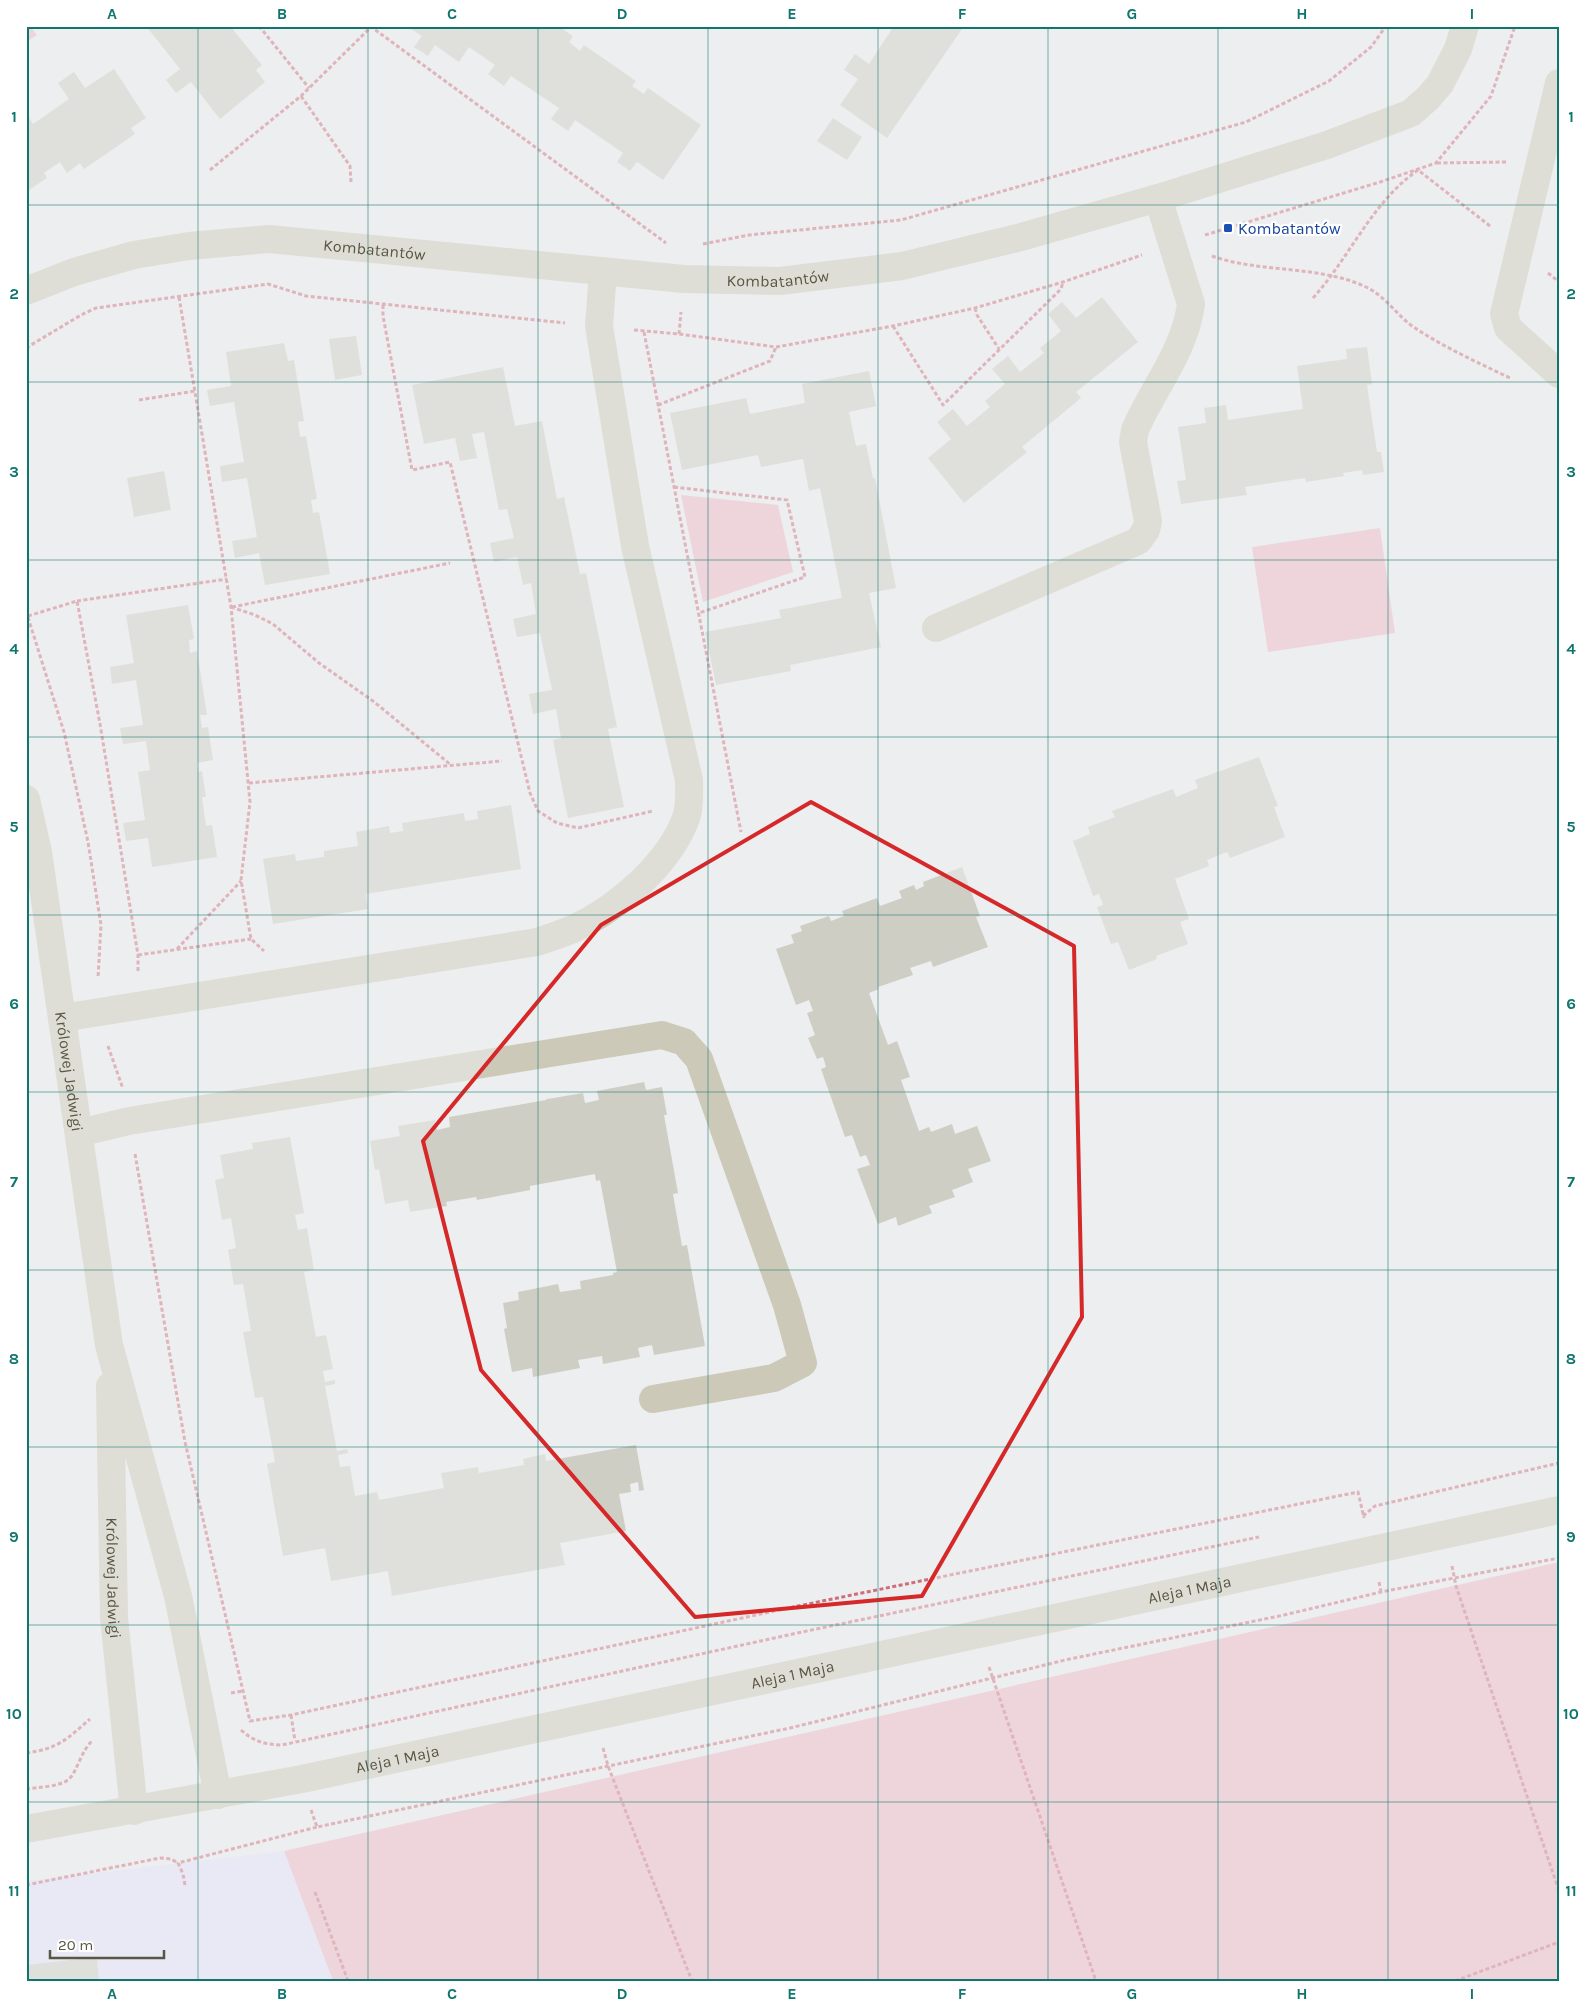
<svg xmlns="http://www.w3.org/2000/svg" width="1585" height="2007" viewBox="0 0 1585 2007" font-family="Karla,sans-serif">
<style>
.commercial{fill:#e4e2fc}
.green{fill:#f0b6c6}
.building{fill:#cfcec5}
.lines{fill:none;stroke-linecap:round;stroke-linejoin:round}
.path{stroke:#d06d7c;stroke-width:3;stroke-dasharray:4 2.5;stroke-linecap:butt}
.minor{stroke:#cdc9b9;stroke-width:28}
.marked{fill:none;stroke:#d62828;stroke-width:4;stroke-linejoin:round}
.grid{fill:none;stroke:#0f766e;stroke-width:1;stroke-opacity:0.55}
.transit-dot{fill:#1a4fb4;stroke:#fff;stroke-width:2}
.labels{text-anchor:middle;dominant-baseline:central;stroke-width:4.5;stroke-linejoin:round;paint-order:stroke}
.transit-label{font-size:16px;fill:#164399;stroke:#fff;text-anchor:start}
.street-label{font-size:16px;fill:#5a5644;stroke:#fff}
.neatline{fill:none;stroke:#0f766e;stroke-width:2}
.grid-label{font-size:16px;text-anchor:middle;font-weight:bold;fill:#0f766e}
</style>
<rect width="100%" height="100%" fill="#eceeef"/>
<path class="commercial" d="M284,1851l49,130h-307v-100z"/>
<path class="green" d="M26,26h4l7,9 -11,7z
M681,495l97,10 15,67 -90,30z
M1380,528l15,105 -127,19 -16,-105z
M1559,1562v419h-1226l-49,-130z"/>
<path class="building" d="M146,26h84l32,39 -6,5 9,12 -45,37 -29,-37 -15,11 -10,-13 14,-11z
M407,26h151l15,10 -4,6 11,9 4,-6 52,36 -4,5 12,8 4,-6 53,37 -38,55 -26,-18 -7,9 -13,-9 6,-9 -48,-33 -7,11 -17,-12 8,-11 -48,-32 -7,10 -16,-12 7,-9 -26,-18 -10,15 -24,-17 -7,11 -14,-9 8,-11z
M894,26h70l-77,112 -47,-33 18,-26 -14,-9 11,-16 14,10z
M114,69l32,49 -15,10 4,6 -51,35 -4,-6 -13,10 -7,-11 -16,11 3,5 -21,14v-76l1,-1 6,9 36,-25 -11,-16 16,-11 11,16z
M833,118l29,19 -15,23 -30,-19z
M1102,297l36,45 -62,50 5,6 -59,49 5,5 -63,51 -36,-45 23,-19 -14,-17 16,-13 14,17 23,-19 -5,-6 20,-17 -13,-15 16,-13 12,16 24,-19 -4,-5 21,-17 -13,-17 14,-12 14,16z
M356,336l6,39 -27,5 -6,-41z
M284,343l4,18 6,-1 10,61 -6,1 2,15 6,-1 11,63 -6,1 2,13 6,-1 11,62 -65,11 -6,-32 -24,5 -3,-17 25,-4 -10,-59 -25,4 -2,-16 24,-4 -10,-60 -24,4 -3,-16 24,-4 -5,-34z
M1367,347l5,37 -5,1 10,67h4l3,20 -21,3 -1,-5 -19,3 1,3 -38,6 -1,-4 -60,9 2,8 -66,9 -4,-23 9,-1 -8,-53 28,-4 -2,-15 22,-3 2,15 75,-11 -6,-43 50,-7 -1,-10z
M503,367l12,59 27,-5 15,78 7,-2 16,77 6,-1 31,154 -9,2 16,78 -56,11 -15,-78 8,-2 -5,-29 -23,5 -4,-20 23,-4 -12,-57 -23,4 -4,-18 23,-5 -5,-31 -8,2 -6,-28 -23,5 -4,-19 24,-5 -7,-29 -8,1 -15,-78 -12,2 5,24 -17,3 -5,-23 -31,6 -12,-59z
M869,371l7,35 -27,6 7,34 10,-2 7,34h2l21,110 -27,5 12,54 -91,18 1,6 -75,14 -11,-53 76,-14 -2,-8 63,-12 -22,-110 -11,3 -6,-32 -42,8 -3,-12 -76,15 -12,-57 76,-15 4,16 55,-11 -3,-19z
M164,471l7,39 -37,7 -7,-39z
M188,605l6,34 -5,1 1,13 7,-2 10,64h-7l2,13 6,-1 5,33 -16,3 1,9 4,-1 4,26h-4l4,29 6,-1 5,32 -65,10 -4,-29 -22,3 -3,-18 22,-3 -7,-48 12,-2 -4,-29 -23,3 -3,-16 23,-3 -7,-45 -24,4 -2,-17 24,-4 -8,-48z
M1259,757l19,49 -4,1 11,30 -55,21 -3,-6 -20,8 2,6 -34,13 14,40 -9,3 8,22 -32,12 1,3 -28,11 -11,-28 -7,2 -14,-37 6,-2 -4,-11 -6,2 -20,-55 17,-7 -2,-7 27,-10 -3,-6 61,-22 3,8 22,-9 -3,-8z
M511,805l10,64 -155,25 2,15 -95,15 -10,-65 32,-5 1,7 28,-4v-6l34,-5 -2,-14 33,-6 1,7 13,-2 -1,-8 62,-10 1,8 13,-2 -1,-8z
M962,867l18,49 -4,1 12,30 -55,20 -2,-6 -21,7 3,7 -35,12 1,2 -10,4 19,52 9,-4 13,36 -9,3 18,51 10,-4 2,5 21,-8 3,10 22,-8 14,35 -23,8 5,13 -21,8 3,7 -26,9 3,7 -34,13 -2,-9 -18,7 -21,-55 13,-4 -4,-10 -6,2 -8,-22 -7,2 -24,-68 5,-2 -3,-10 -6,2 -9,-21 7,-3 -8,-22 6,-2 -4,-11 -13,5 -20,-56 18,-6 -3,-8 11,-4 -2,-5 29,-10 2,5 13,-5 -2,-5 35,-13 3,8 22,-8 -3,-7 15,-6 2,5 8,-4 -1,-4z
M644,1082l2,8 16,-3 5,28h-3l14,78 -5,1 9,52 5,-1 18,101 -51,9 -2,-10 -14,3 2,9 -37,7 -1,-8 -24,4 2,8 -47,9 -1,-9 -20,4 -8,-43 3,-1 -4,-25 16,-3 -1,-8 40,-8 2,8 21,-3 -1,-8 33,-6v-2l4,-1 -17,-92 -4,1 -1,-7 -65,12v4l-53,10 -1,-3 -30,5 1,4 -37,6 -2,-12 -23,4 -6,-35 -4,1 -5,-29 30,-5 -2,-10 37,-6 2,10 13,-3 -1,-10 97,-17 2,-2v1l35,-6 2,10 14,-3 -2,-9z
M290,1137l14,76 -9,2 3,15 9,-2 7,42 -10,2 12,65 10,-2 7,34 -10,2 2,11 10,-2v4l-10,2 12,65 10,-2 1,4 -10,2 2,12 10,-1 5,30 22,-4 2,8 65,-12 -3,-15 37,-6 1,6 45,-8 -1,-6 22,-5 1,7 90,-16 8,45 -5,1 -1,-9 -8,2 1,8 -12,2 7,37 -66,12 5,22 -173,31 -4,-25 -57,10 -6,-33 -42,8 -16,-92 8,-2 -12,-65 -8,1 -12,-66 8,-1 -8,-47 -9,1 -6,-35 8,-2 -5,-30 -9,2 -7,-40 9,-2 -4,-23 33,-6 -1,-6z
M97,1957l2,24h-73v-16z"/>
<g class="lines">
<path class="path" d="M259,26l50,62
M370,26l296,217
M301,96l49,70 1,16
M1437,163l69,-1
M210,170l91,-74 70,-69
M1205,235l175,-53 56,-19 55,-67 24,-70
M703,244l46,-9 152,-15 345,-98 83,-41 42,-34 15,-21
M1212,256c47,17 108,9 154,31 19,9 30,27 46,39 31,21 65,36 98,52
M1548,273l11,9
M179,297l52,310 19,195 -9,78 10,59 13,12
M1313,298c37,-41 59,-96 105,-128l72,56
M383,305v11l29,154 38,-8 80,331 8,18 19,12 21,5 75,-17
M975,308l2,7 22,34
M893,326l50,79 118,-116 2,-7
M634,330l45,4 97,13 117,-21 82,-18 88,-26 79,-27
M644,332l97,500
M679,334l2,-22
M26,348l55,-33 15,-7 172,-24 38,12 259,27
M139,400l56,-9
M658,405l112,-44 6,-14
M674,487l113,13 18,77 -106,36
M77,601l150,-22
M231,607l24,8 18,9 46,39 54,38 78,64
M232,607l218,-44
M26,611l38,121 24,110 13,83 -3,53
M28,616l49,-15 23,123 38,231v16
M249,783l253,-22
M177,949l64,-68
M138,955l113,-16
M108,1046l15,43
M135,1154l50,288 65,279 41,-6 507,-109 560,-114 6,26
M1363,1516l12,-10 184,-43
M1452,1566l4,20 103,305
M1379,1582l2,10
M989,1667l107,314
M231,1693l12,-2
M291,1715l4,26
M241,1730c12,11 25,15 41,15l520,-113 457,-95
M603,1748l5,18 84,215
M26,1753c32,-4 41,-14 64,-34
M26,1789c12,-2 34,-2 43,-10 8,-7 12,-28 23,-38
M311,1810l6,17 473,-99 275,-68 219,-45 97,-23 178,-34
M26,1885l134,-27 11,1 7,4
M185,1885l-2,-11 -5,-11 139,-36
M315,1892l33,89
M1455,1981l104,-39"/>
<g class="minor">
<path d="M1559,83l-55,231 4,14 51,46"/>
<path id="s1" d="M26,291l48,-19 60,-17 55,-9 80,-7 415,40 96,2 122,-15 119,-29 137,-39 169,-53 84,-32 17,-15 12,-14 18,-35 7,-23"/>
<path d="M936,628l202,-87 8,-11 2,-9 -15,-79 2,-12c18,-42 50,-79 56,-126l-33,-106"/>
<path id="s2" d="M26,799l12,53 71,493 69,251 40,199"/>
<path d="M62,1018l475,-76c12,-4 24,-8 36,-13 45,-21 98,-66 114,-114 3,-11 2,-23 2,-35l-54,-234 -36,-220 4,-55"/>
<path d="M79,1133l50,-12 533,-86 22,7 15,17 88,246 16,58 -29,15 -121,21"/>
<path id="s3" d="M110,1386l4,232 20,193"/>
<path id="s4" d="M26,1829l276,-50 1257,-269"/>
</g>
</g>
<path d="M0 0H1585V2007H0ZM811,802l263,144 8,371 -160,279 -227,21 -214,-247 -58,-229 178,-216z" fill="#eceeef" fill-opacity=".55" fill-rule="evenodd"/>
<path class="marked" d="M811,802l263,144 8,371 -160,279 -227,21 -214,-247 -58,-229 178,-216z"/>
<path class="grid" d="M198,26v1955M368,26v1955M538,26v1955M708,26v1955M878,26v1955M1048,26v1955M1218,26v1955M1388,26v1955M26,205h1533M26,382h1533M26,560h1533M26,737h1533M26,915h1533M26,1092h1533M26,1270h1533M26,1447h1533M26,1625h1533M26,1802h1533"/>
<rect class="transit-dot" x="1223" y="223" width="10" height="10" rx="2.5"/>
<g class="labels">
<g class="transit-label">
<text x="1238" y="228">Kombatantów</text>
</g>
<g class="street-label">
<text stroke="none"><textPath href="#s1" startOffset="356">Kombatantów</textPath></text>
<text stroke="none"><textPath href="#s1" startOffset="761">Kombatantów</textPath></text>
<text stroke="none"><textPath href="#s2" startOffset="276">Królowej Jadwigi</textPath></text>
<text stroke="none"><textPath href="#s3" startOffset="192">Królowej Jadwigi</textPath></text>
<text stroke="none"><textPath href="#s4" startOffset="1188">Aleja 1 Maja</textPath></text>
<text stroke="none"><textPath href="#s4" startOffset="782">Aleja 1 Maja</textPath></text>
<text stroke="none"><textPath href="#s4" startOffset="378">Aleja 1 Maja</textPath></text>
</g>
</g>
<rect width="1585" height="2007" fill="none" stroke="#ffffff" stroke-width="55"/>
<path d="M50 1950v8h114v-8" fill="none" stroke="#5a5644" stroke-width="2.5"/>
<text x="58" y="1950" font-size="15" fill="#5a5644" stroke="#ffffff" stroke-width="4" paint-order="stroke">20 m</text>
<rect x="28" y="28" width="1530" height="1952" class="neatline"/>
<g class="grid-label">
<text x="112" y="19">A</text>
<text x="282" y="19">B</text>
<text x="452" y="19">C</text>
<text x="622" y="19">D</text>
<text x="792" y="19">E</text>
<text x="962" y="19">F</text>
<text x="1132" y="19">G</text>
<text x="1302" y="19">H</text>
<text x="1472" y="19">I</text>
<text x="14" y="122">1</text>
<text x="1571" y="122">1</text>
<text x="14" y="299">2</text>
<text x="1571" y="299">2</text>
<text x="14" y="477">3</text>
<text x="1571" y="477">3</text>
<text x="14" y="654">4</text>
<text x="1571" y="654">4</text>
<text x="14" y="832">5</text>
<text x="1571" y="832">5</text>
<text x="14" y="1009">6</text>
<text x="1571" y="1009">6</text>
<text x="14" y="1187">7</text>
<text x="1571" y="1187">7</text>
<text x="14" y="1364">8</text>
<text x="1571" y="1364">8</text>
<text x="14" y="1542">9</text>
<text x="1571" y="1542">9</text>
<text x="14" y="1719">10</text>
<text x="1571" y="1719">10</text>
<text x="14" y="1896">11</text>
<text x="1571" y="1896">11</text>
<text x="112" y="1999">A</text>
<text x="282" y="1999">B</text>
<text x="452" y="1999">C</text>
<text x="622" y="1999">D</text>
<text x="792" y="1999">E</text>
<text x="962" y="1999">F</text>
<text x="1132" y="1999">G</text>
<text x="1302" y="1999">H</text>
<text x="1472" y="1999">I</text>
</g>
</svg>
